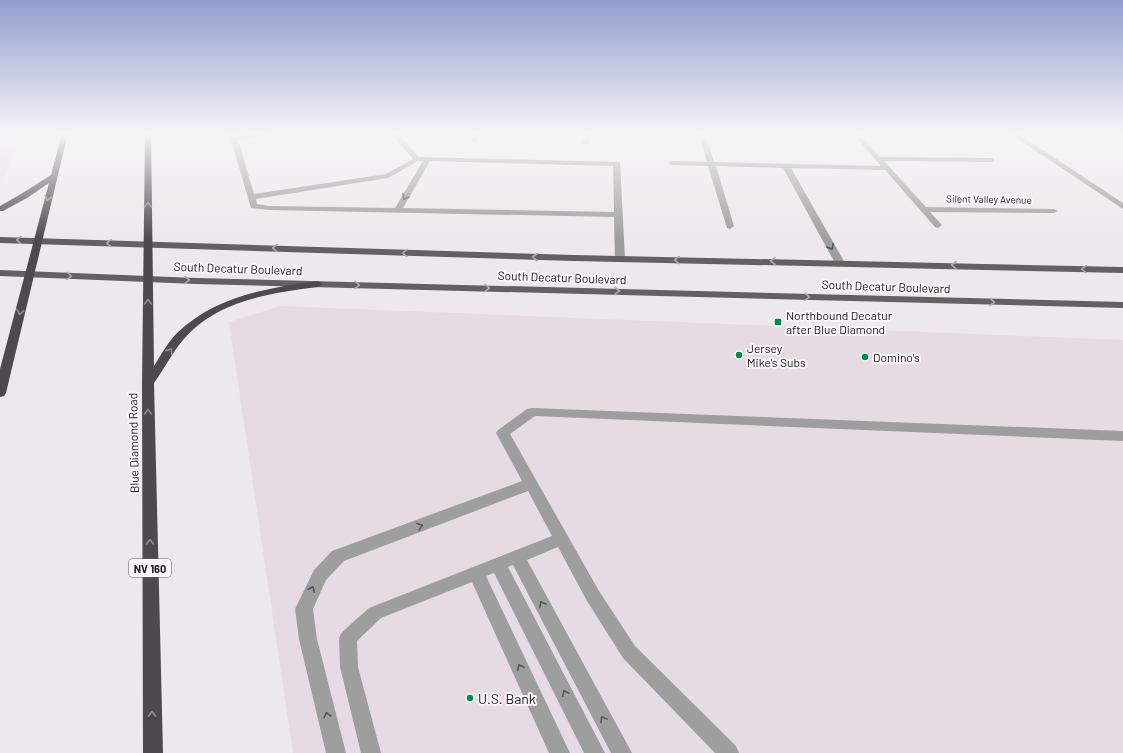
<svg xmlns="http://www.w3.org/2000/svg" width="1123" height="753" viewBox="0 0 1123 753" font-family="Barlow,sans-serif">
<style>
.built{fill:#e6dbe3}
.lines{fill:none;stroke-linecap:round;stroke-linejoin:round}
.minor{fill:#9f9e9f;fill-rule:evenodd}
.major{fill:#636062;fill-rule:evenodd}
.highway{fill:#4d4a4d;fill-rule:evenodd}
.oneway{stroke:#575556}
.oneway2{stroke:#928e91}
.oneway3{stroke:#aeaaad}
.poi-dot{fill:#008c4a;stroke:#f9f5f8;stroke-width:1.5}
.labels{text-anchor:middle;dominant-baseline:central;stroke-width:4;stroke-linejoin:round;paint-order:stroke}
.far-street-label{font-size:10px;fill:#1c1a1b;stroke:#f9f5f8}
.shield{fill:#f9f5f8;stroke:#5e5c5d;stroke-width:1}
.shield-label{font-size:11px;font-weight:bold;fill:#1c1a1b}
.street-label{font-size:12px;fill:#1c1a1b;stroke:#f9f5f8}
.poi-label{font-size:12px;fill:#1c1a1b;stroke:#f9f5f8;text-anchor:start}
.near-poi-label{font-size:14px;fill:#1c1a1b;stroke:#f9f5f8;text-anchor:start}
</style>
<rect width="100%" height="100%" fill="#ece8eb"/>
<path class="built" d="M0,133h23l-23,53z
M280,306l843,34v413h-830l-64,-431z"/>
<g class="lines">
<path class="minor" d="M229,133h6l1,4 24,-4h18l-40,7 16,54 132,-20 27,-15 -22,-26h7l21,24 201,5 5,97 -5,3 -5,-3 -1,-42 -345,-7 -18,-2zM418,161h5l-28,47 -126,-2 -12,-2 -1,-5 132,-21zM430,161l183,5 1,46 -211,-4z
M474,133h6l-3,8 -3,2 -3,-2z
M584,133h6l-2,12 -5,-1z
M699,133h6l9,29 167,4 -29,-33h7l21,24 111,1h3v4l-110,-1 42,46 128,2 4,2 -4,2 -124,-1 12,13 -4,3 -3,-1 -50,-57 -94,-2 54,95 -5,3 -5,-3 -52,-95 -67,-2 18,60 -4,3 -3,-1 -19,-62 -37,-1 -4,-2 4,-2 36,1z
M1009,133h8l106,70v6z
M532,408l591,23v10l-588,-25 -25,18 89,157 36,55 101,100 3,7h-24l-92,-95 -36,-57 -29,-54 -31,13 105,193h-21l-98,-188 -5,2 97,186h-21l-90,-180 -8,3 84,177h-21l-77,-171 -91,36 -24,23 1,26 23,86h-20l-21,-86 -1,-29 3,-6 27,-24 183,-72 -24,-45 -184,70 -18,19 -13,29 4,30 29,114h-20l-27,-114 -4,-30 19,-39 18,-19 190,-70 -26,-48 2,-3 29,-21z"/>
<path class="major" d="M0,237l574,18 549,12v6l-549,-12 -574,-18z
M0,270l196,8 927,24v6l-927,-24 -196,-8z"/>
<path class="highway" d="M62,133h6l-62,260 -2,3 -4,1v-28l49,-186 -22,15 -24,13h-3v-5l21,-12 30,-19z
M145,133h6l3,233c7,-11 14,-24 23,-33 39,-37 90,-45 141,-52l5,3 -5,3c-48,6 -101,13 -135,53 -11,13 -19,29 -29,43l9,370h-20l-1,-370z"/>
</g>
<defs><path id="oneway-chevron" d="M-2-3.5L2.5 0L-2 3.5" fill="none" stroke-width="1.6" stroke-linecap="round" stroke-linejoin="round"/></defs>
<g class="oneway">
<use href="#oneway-chevron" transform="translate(405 197) rotate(121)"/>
<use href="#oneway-chevron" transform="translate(831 247) rotate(61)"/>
<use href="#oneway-chevron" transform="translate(420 526) rotate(-20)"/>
<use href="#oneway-chevron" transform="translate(312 589) rotate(-65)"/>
<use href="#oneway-chevron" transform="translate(542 604) rotate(-118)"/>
<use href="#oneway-chevron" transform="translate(520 667) rotate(-115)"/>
<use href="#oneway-chevron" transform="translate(565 693) rotate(-117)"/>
<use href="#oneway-chevron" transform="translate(327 715) rotate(-104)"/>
<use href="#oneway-chevron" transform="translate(603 719) rotate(-118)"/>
</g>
<g class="oneway2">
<use href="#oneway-chevron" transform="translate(48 198) rotate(104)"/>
<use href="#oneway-chevron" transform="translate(148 205) rotate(-90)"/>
<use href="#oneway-chevron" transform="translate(148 302) rotate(-90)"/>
<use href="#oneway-chevron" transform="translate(20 312) rotate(104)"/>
<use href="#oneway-chevron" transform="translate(170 351) rotate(-55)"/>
<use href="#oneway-chevron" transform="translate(148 412) rotate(-91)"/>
<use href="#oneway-chevron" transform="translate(150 542) rotate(-91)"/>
<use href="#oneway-chevron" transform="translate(152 714) rotate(-91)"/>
</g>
<g class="oneway3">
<use href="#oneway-chevron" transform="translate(19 240) rotate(-178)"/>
<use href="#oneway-chevron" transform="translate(109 243) rotate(-178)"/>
<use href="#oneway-chevron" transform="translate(275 248) rotate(-178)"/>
<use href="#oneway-chevron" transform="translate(405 253) rotate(-178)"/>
<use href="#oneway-chevron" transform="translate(535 257) rotate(-178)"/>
<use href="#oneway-chevron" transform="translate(677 260) rotate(-179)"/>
<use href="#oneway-chevron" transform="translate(773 261) rotate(-179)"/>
<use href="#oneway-chevron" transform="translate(954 265) rotate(-179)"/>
<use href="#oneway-chevron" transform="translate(1084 269) rotate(-179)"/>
<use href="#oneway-chevron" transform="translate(69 276) rotate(2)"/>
<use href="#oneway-chevron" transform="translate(187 280) rotate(2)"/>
<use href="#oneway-chevron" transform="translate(357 285) rotate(1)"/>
<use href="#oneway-chevron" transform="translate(487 288) rotate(1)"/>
<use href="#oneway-chevron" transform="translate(617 291) rotate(2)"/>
<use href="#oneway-chevron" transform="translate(807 297) rotate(2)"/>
<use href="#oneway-chevron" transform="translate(992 302) rotate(1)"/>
</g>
<linearGradient id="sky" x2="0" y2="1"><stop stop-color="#939ecf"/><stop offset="0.56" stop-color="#f6f5f6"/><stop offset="1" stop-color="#f6f5f6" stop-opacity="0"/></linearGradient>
<rect width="1123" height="239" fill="url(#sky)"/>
<g class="poi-dot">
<rect x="774" y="318" width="8" height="8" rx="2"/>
<circle cx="739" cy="355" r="4"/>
<circle cx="865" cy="357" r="4"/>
<circle cx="470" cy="698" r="4"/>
</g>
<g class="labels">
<g class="far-street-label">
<text transform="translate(989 199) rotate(1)">Silent Valley Avenue</text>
</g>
<rect class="shield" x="129" y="559" width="42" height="18" rx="3"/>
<g class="shield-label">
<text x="150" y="568">NV 160</text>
</g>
<g class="street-label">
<text transform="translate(238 268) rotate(2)">South Decatur Boulevard</text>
<text transform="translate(562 277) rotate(2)">South Decatur Boulevard</text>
<text transform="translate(886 286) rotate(2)">South Decatur Boulevard</text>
<text transform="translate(133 443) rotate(-91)">Blue Diamond Road</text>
</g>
<g class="poi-label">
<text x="786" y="315">Northbound Decatur<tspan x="786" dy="14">after Blue Diamond</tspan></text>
<text x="747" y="348">Jersey<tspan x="747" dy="14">Mike's Subs</tspan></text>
<text x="873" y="357">Domino's</text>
</g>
<g class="near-poi-label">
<text x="478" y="698">U.S. Bank</text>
</g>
</g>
</svg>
